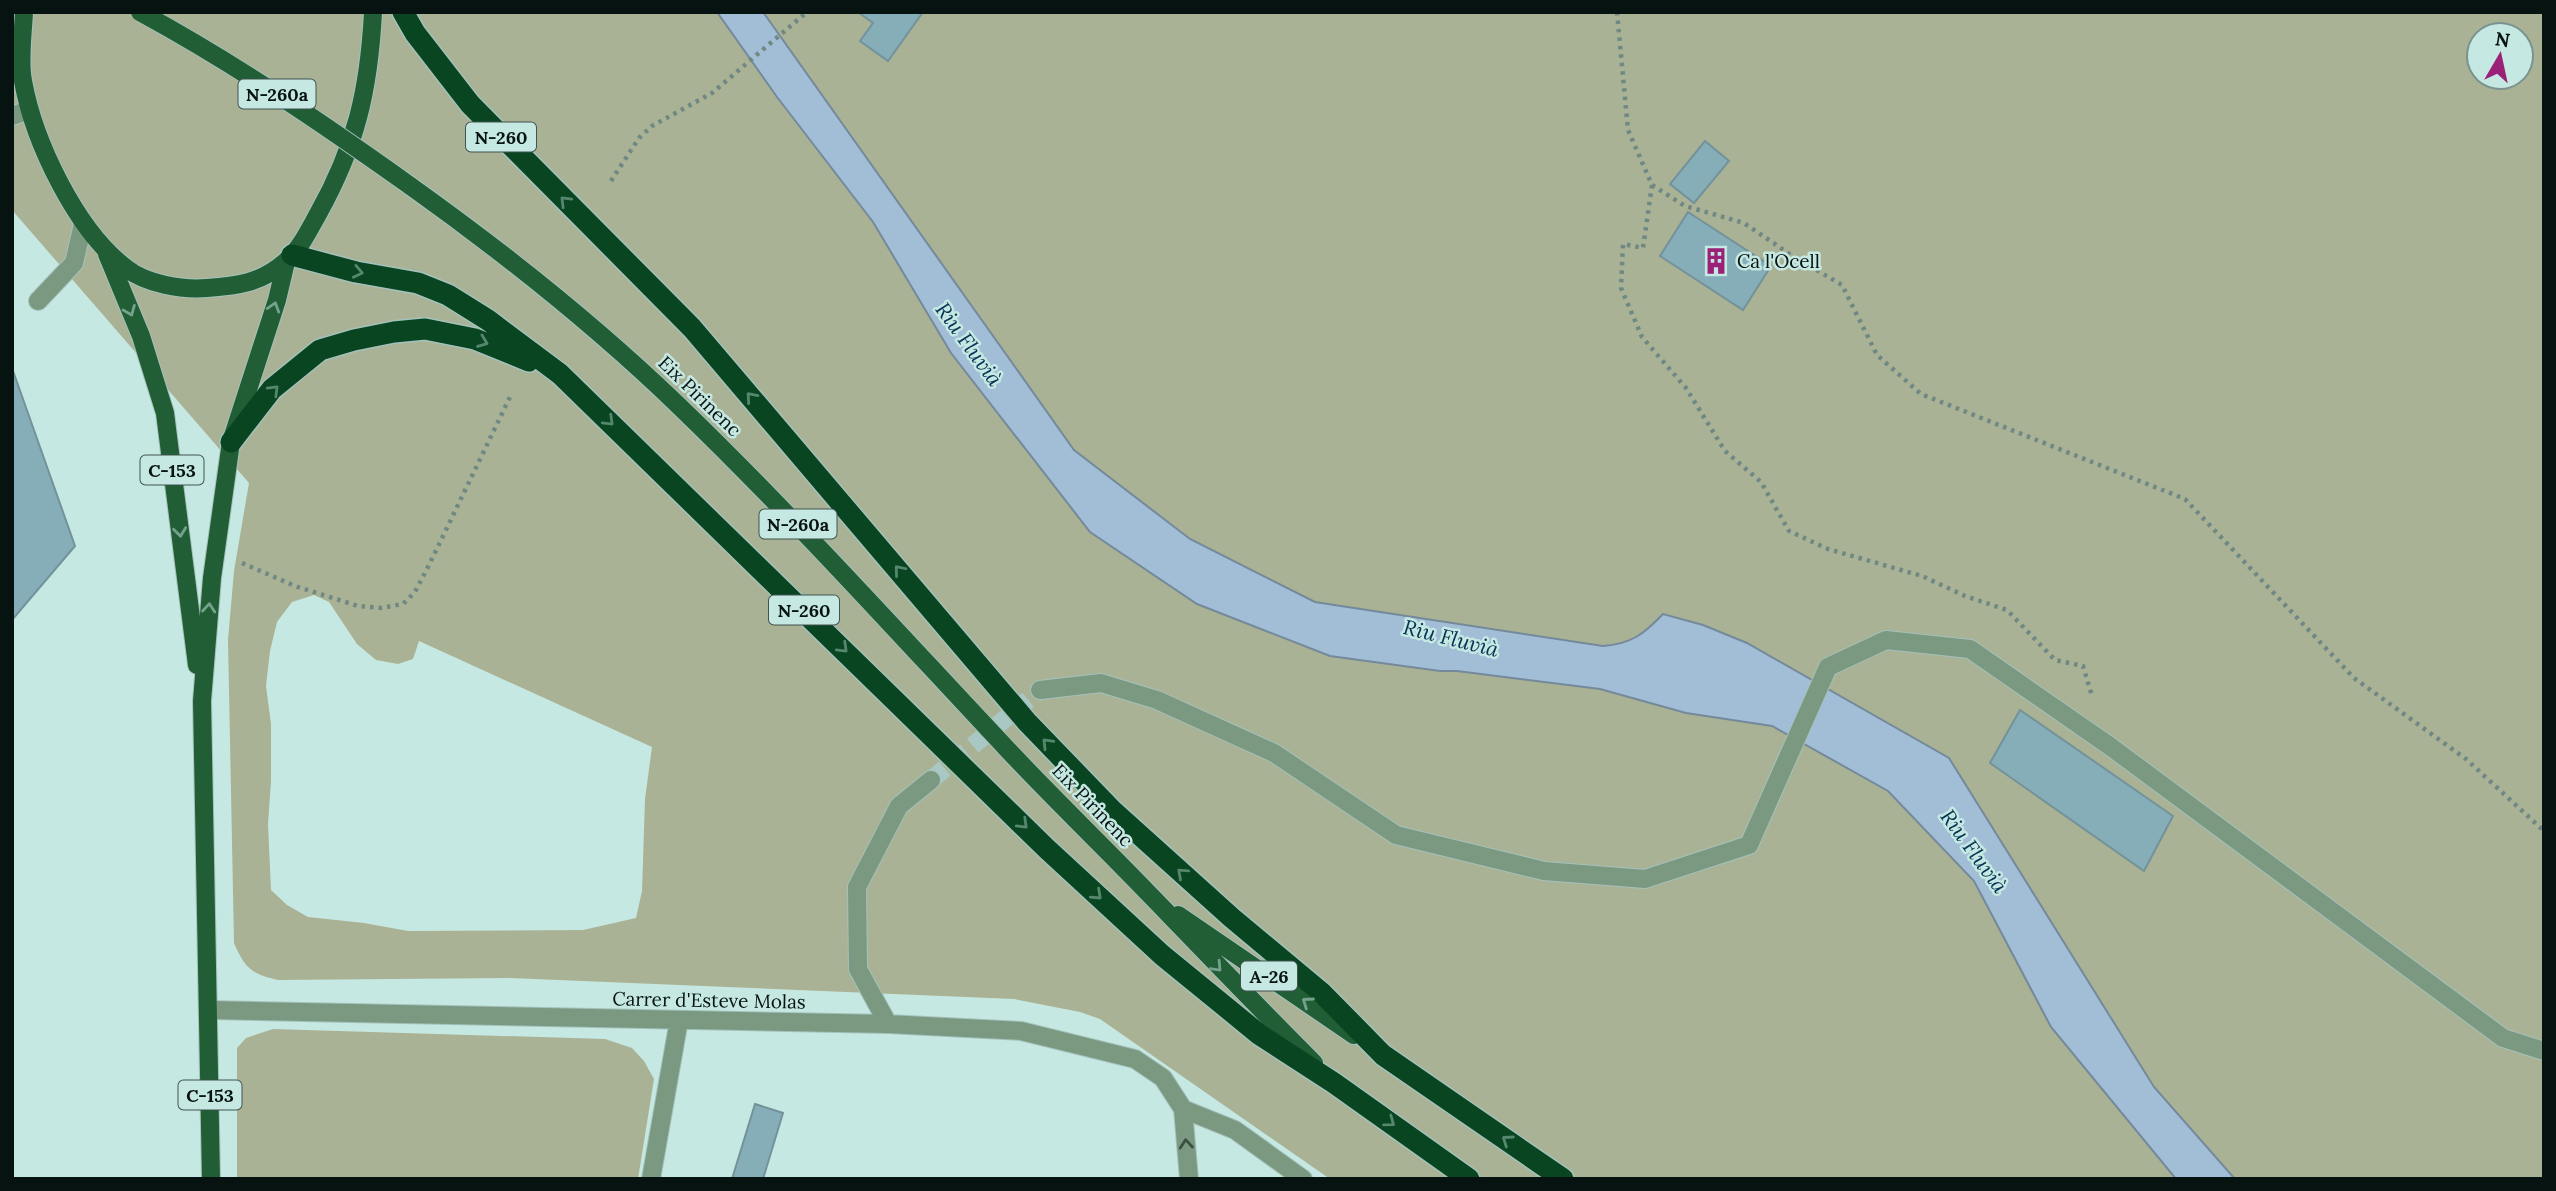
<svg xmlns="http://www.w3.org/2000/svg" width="2556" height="1191" viewBox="0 0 2556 1191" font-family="Lora,serif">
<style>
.green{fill:#aab295;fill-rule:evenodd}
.water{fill:#a2bdd6;stroke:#748a9b;stroke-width:2}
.building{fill:#86aeb9;stroke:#73929a;stroke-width:2}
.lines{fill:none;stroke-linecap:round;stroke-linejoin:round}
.minor-tunnel{stroke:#a9c8c3;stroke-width:18;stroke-dasharray:18 9;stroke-linecap:butt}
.minor-casing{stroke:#a4c2bc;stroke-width:20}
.major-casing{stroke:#a4c2bc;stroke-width:20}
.highway-casing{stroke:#a4c2bc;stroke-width:24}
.path{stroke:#708884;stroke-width:4.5;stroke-dasharray:3.5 5;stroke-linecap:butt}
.minor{stroke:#7b9981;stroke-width:18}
.major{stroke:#215d35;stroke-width:18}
.highway{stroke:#094521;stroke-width:21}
.major-bridge-casing{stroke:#a4c2bc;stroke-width:20;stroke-linecap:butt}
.major-bridge{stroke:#215d35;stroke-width:18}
.oneway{stroke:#55866e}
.oneway2{stroke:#74a28c}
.oneway3{stroke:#3b4f43}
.labels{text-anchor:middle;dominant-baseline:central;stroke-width:5;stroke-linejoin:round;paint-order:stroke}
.shield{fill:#c6e8e2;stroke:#405350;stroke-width:2}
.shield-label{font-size:18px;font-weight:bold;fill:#071311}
.poi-label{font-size:19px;fill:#071311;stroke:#c6e8e2;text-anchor:start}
.street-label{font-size:19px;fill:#071311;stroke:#c6e8e2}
.water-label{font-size:21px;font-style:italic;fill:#053355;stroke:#c6e8e2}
</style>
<rect width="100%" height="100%" fill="#c6e8e2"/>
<path class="green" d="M12,12h2532v1167h-1214l-230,-160 -20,-7 -66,-13 -504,-21 -232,2c-27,-6 -33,-12 -44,-37l-6,-303 6,-69 15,-88 -237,-273zM2479,35h42v42h-42zM314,595l15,7 28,42 19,16 22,4 15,-5 6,-18 233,106 -7,52 -3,92 -6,27 -53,12 -175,1 -44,-8 -56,-6 -21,-12 -16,-15 -3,-66 3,-43v-57l-5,-38 4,-35 7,-29 15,-20z
M273,1029l332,10 27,9 12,13 10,18 -16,100h-401v-131l9,-10z"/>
<path class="water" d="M717,12h46l311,438 116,89 125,63 288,44c28,-2 41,-12 60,-32l40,11 44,18 202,115 205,329 81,92h-59l-125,-152 -77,-146 -86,-90 -116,-65 -86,-13 -86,-24 -143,-18h-17l-110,-15 -133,-52 -107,-72 -139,-179 -78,-131 -96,-125z"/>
<path class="building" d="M858,12h65l-35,49 -28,-20 13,-18z
M1705,141l24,20 -35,42 -24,-19z
M1688,212l83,54 -28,44 -83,-54z
M12,368l63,178 -63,74z
M2020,710l153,106 -29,55 -154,-108z
M755,1104l28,9 -20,66h-31z"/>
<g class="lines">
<path class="minor-tunnel" d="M931,780l109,-90"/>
<defs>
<path id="minor" d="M12,116l17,-6
M38,301l36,-38 9,-39
M1040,690l61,-7 56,17 117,53 122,82 148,36 101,8 104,-34 79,-178 58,-27 84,9 141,98 392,291 41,13
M209,1010l679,14 133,7 114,28 28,19 20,31 6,70
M888,1024l-30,-55 -1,-82 42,-81 32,-26
M1183,1109l52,21 68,49
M651,1179l28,-159"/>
<path id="major" d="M24,12c-1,22 -5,48 -1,69 11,61 53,149 103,187 20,16 56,22 81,20 30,-2 54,-5 78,-26 14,-11 24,-32 33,-48 38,-68 51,-124 55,-202
M409,185c94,67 186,140 270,221 114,110 220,228 329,344 48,51 98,99 146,149 53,55 106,110 160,164
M107,254l34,82 24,77 32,252
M1178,915l176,120
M211,1179l-9,-478 10,-123 19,-136 46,-142 9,-38"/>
<path id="highway" d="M403,12l12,21 55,71 222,224 335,394 85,88 120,108 90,75 61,62 180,124
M292,255l64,17 62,11 30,12 40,25 72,54 487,475 115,106 98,80 74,48 135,96
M231,442l41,-53 48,-39 34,-10 40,-8 31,-3 50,10 54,22"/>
</defs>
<use href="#minor" class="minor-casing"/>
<use href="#major" class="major-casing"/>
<use href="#highway" class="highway-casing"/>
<path class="path" d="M1617,12l11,118 24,55 33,21 59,17 47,32 51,30 35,70 44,39 264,105 169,179 112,81 78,72
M611,181l28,-43 13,-12 60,-33 95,-81
M1652,185l-9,63 -20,-4 -2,44 21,49 44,51 39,63 36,31 28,49 39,18 94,27 43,20 42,14 48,50 28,6 9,30
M242,563l53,23 63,20 23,2 22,-4 12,-12 15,-29 80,-166"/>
<use href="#minor" class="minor"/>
<use href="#major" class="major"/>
<use href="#highway" class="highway"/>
<defs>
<path id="major-bridge" d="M140,12c94,51 182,111 269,173"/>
</defs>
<use href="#major-bridge" class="major-bridge-casing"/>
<use href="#major-bridge" class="major-bridge"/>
</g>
<defs><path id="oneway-chevron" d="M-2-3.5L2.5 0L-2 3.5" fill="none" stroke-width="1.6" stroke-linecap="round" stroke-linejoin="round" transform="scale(1.75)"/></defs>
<g class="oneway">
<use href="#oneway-chevron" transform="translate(565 201) rotate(-135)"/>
<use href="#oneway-chevron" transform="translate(358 272) rotate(12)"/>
<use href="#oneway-chevron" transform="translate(483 342) rotate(21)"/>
<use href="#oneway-chevron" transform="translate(274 390) rotate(-45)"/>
<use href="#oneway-chevron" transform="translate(751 397) rotate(-131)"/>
<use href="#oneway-chevron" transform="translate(609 421) rotate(44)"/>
<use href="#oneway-chevron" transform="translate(899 570) rotate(-130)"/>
<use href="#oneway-chevron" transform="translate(843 648) rotate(44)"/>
<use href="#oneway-chevron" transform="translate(1047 743) rotate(-134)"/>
<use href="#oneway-chevron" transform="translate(1023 824) rotate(44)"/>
<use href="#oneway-chevron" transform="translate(1182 873) rotate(-138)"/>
<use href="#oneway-chevron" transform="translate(1097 895) rotate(43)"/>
<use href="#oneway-chevron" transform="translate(1390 1122) rotate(36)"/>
<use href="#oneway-chevron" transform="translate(1507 1140) rotate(-145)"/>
</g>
<g class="oneway2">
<use href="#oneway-chevron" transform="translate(274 307) rotate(-73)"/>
<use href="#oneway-chevron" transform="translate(130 311) rotate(68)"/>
<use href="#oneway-chevron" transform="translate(180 532) rotate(83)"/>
<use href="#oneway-chevron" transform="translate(209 608) rotate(-85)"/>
<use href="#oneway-chevron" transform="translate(1217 967) rotate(47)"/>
<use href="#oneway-chevron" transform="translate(1307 1002) rotate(-145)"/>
</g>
<use class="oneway3" href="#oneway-chevron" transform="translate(1186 1144) rotate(-95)"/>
<defs>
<symbol id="building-bare" viewBox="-9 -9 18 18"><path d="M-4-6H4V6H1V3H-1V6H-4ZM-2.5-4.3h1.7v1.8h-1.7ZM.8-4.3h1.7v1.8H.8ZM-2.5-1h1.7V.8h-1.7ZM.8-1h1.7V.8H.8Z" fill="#9a2078" stroke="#c6e8e2" stroke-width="2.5" paint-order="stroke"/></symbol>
</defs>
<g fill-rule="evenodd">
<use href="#building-bare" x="1697" y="242" width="38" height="38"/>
</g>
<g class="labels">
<g class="shield">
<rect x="238.5" y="79.5" width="77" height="29" rx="5"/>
<rect x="466" y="122.5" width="70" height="29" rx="5"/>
<rect x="140.5" y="455.5" width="63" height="29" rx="5"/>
<rect x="759.5" y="509.5" width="77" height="29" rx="5"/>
<rect x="769" y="595.5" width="70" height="29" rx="5"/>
<rect x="1241" y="961.5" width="56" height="29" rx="5"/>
<rect x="178.5" y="1080.5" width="63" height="29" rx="5"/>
</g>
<g class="shield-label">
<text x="277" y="94">N-260a</text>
<text x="501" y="137">N-260</text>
<text x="172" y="470">C-153</text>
<text x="798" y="524">N-260a</text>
<text x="804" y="610">N-260</text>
<text x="1269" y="976">A-26</text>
<text x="210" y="1095">C-153</text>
</g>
<g class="poi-label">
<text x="1737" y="261">Ca l'Ocell</text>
</g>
<g class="street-label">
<text transform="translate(700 396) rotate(44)">Eix Pirinenc</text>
<text transform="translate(1093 805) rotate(46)">Eix Pirinenc</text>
<text transform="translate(709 1000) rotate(1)">Carrer d'Esteve Molas</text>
</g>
<g class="water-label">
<text transform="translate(969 344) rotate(54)">Riu Fluvià</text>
<text transform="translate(1451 638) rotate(14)">Riu Fluvià</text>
<text transform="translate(1974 851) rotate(54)">Riu Fluvià</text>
</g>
</g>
<rect width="2556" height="1191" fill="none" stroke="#071311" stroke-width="28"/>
<g transform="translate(2500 56) rotate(9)"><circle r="33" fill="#c6e8e2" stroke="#7a938e" stroke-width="2"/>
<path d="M0-5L12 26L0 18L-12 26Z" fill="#9a2078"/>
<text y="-10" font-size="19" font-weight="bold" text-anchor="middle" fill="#071311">N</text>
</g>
</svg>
